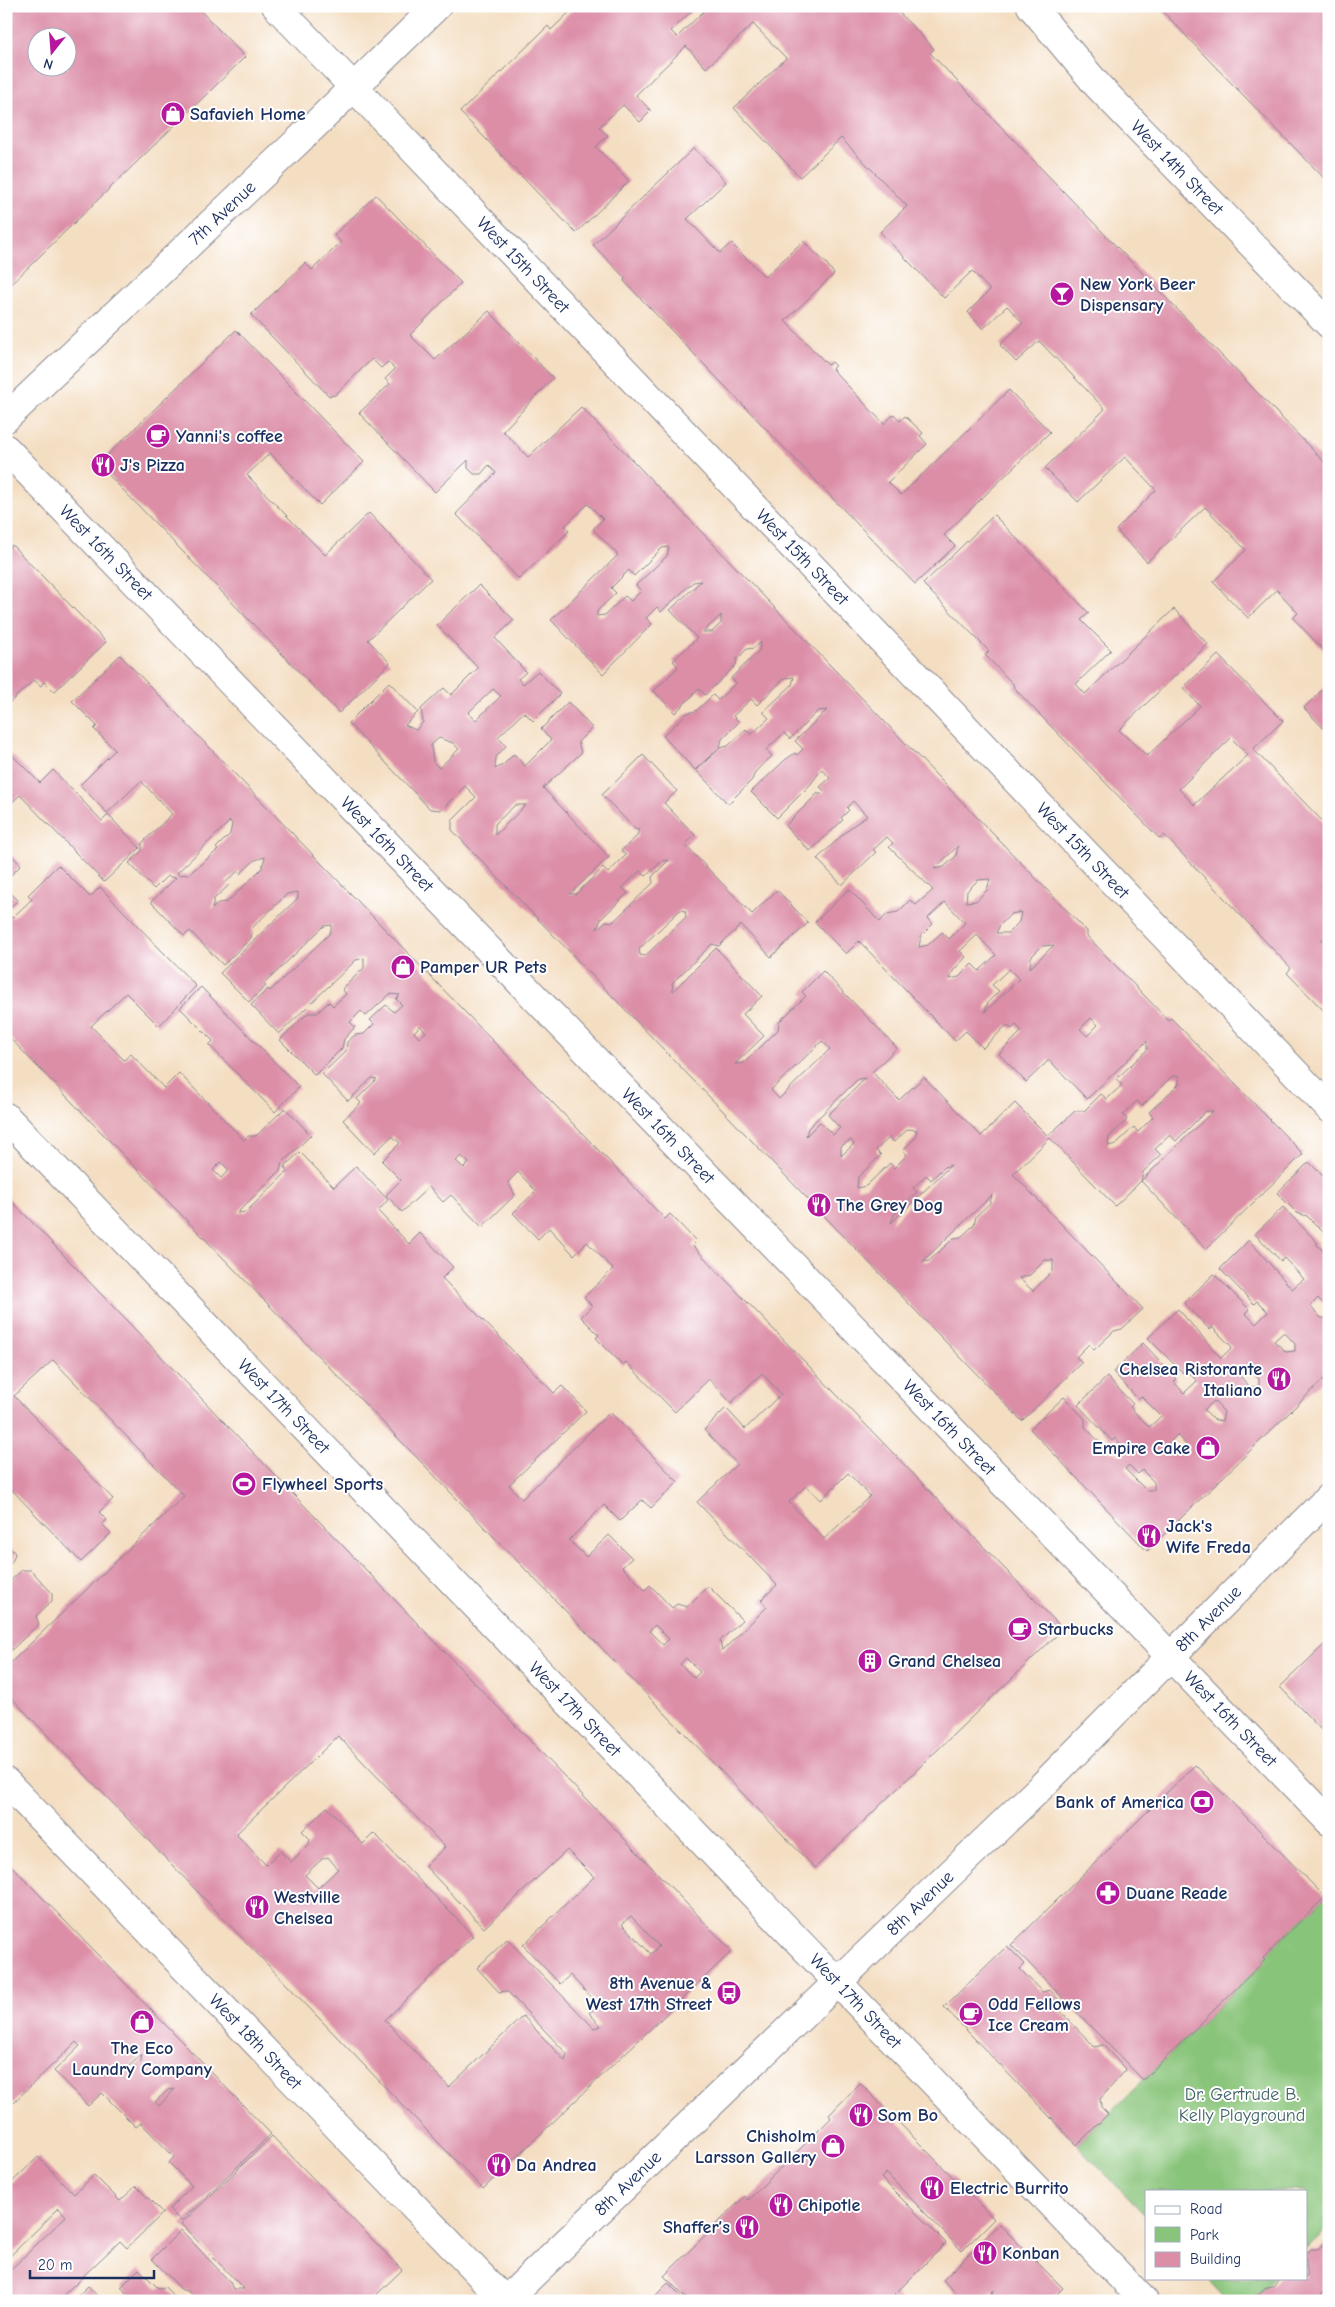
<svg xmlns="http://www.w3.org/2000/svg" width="1335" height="2307" viewBox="0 0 1335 2307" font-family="'Comic Neue',sans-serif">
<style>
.green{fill:#88c479;stroke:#527a6c}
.building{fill:#dc8ea7;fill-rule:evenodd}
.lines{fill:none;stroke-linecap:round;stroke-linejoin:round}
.minor-casing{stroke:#888690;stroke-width:30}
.major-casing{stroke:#888690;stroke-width:30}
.minor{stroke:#fff;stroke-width:28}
.major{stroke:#fff;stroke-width:28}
.labels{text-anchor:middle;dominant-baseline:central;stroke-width:4;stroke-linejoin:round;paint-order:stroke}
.poi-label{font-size:18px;font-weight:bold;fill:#1b2f5e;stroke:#fff;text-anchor:start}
.street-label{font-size:18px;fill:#1b2f5e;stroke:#fff}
.park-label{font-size:18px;fill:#416367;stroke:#fff}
</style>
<rect width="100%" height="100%" fill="#fff"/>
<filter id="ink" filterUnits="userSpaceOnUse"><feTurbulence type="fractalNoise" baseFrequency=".02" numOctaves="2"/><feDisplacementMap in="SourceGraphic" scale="10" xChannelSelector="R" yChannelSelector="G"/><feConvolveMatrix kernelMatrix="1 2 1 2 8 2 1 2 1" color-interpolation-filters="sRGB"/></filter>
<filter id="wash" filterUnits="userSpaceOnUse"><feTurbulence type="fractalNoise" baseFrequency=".0096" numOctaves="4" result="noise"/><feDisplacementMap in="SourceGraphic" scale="20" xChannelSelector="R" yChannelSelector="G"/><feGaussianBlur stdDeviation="1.12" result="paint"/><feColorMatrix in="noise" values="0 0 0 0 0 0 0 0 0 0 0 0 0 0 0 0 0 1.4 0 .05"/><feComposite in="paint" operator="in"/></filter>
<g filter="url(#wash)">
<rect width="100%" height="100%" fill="#f4dec2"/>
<path class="green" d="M1325,1897l4,5v324l-23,22v-57h-160v25l-69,-71 188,-184 -2,-3z
M1206,2278h69l-24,23h-23z"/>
<g id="blocks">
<path class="building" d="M6,6h190l49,51 -239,232zM38,38h30v30h-30z
M576,6h121l-26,25 6,6 32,-31h184l41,43 -4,4 399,414v189l-36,-38 5,-5 -21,-23 -29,28 -35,-36 33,-32 -41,-43 -58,55 -31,-32 40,-40 -31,-33 -47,45 -33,-34 60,-59 -66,-68 -23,21 -16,-17 23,-22 -16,-17 -24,23 -15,-17 22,-22 -18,-19 -28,27 -64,-66 27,-26 -66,-68 -41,39 -66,-69 52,-50 -33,-34 -47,44 -20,-22 -50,49 15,16 -11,11 -17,-17 -24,22 9,8 -12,12 33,34 -53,52 -116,-121 88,-86 3,4z
M1158,6h171v177l-127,-130z
M694,148l32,34 -39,37 33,34 11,-10 34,34 38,-36 24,23 7,10 -49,47 43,44 4,-3 3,3 -3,4 52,55 10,-10 6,7 5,-5 18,17 -3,3 7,8 -39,38 13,13 108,-105 41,42 -106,103 11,11 -40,38 -291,-303 1,-3 -32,-33z
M376,195l85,88 -51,52 25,25 54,-49 64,67 -50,53 25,26 53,-50 497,515 9,9v5l81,84 3,-2 132,136 -97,95 -65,-68 72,-70h-7l-30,30 -6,-6 -15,14 6,6 -18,17 -2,9 -26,25 -65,-68 -37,36 130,135 -21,20 -8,2 -20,19 -5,-6 -13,13 6,5 -60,59 -570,-591v-9l24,-24 -11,-11 -24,24 -11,-1 -82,-86 41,-41 29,30 -13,13 11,5 7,-8 -2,-13 23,-21 7,7 27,-27 -41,-43 42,-40 35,35 -19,18 31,34 -8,7 5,5 15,-13 22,23 -27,27 -9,-9 -26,25 8,9 -10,11 -1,12 8,-4 11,-11 11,12 26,-26 -10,-11 27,-27 24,26 -14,14 3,11 -38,35 66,69 -39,37h6l27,-26 5,5 18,-18 -5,-4 16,-15 2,-8 -3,2 -34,-35 41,-40 34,36 -13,12 31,32 -10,10 67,69 25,-24 31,33 -37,34 -30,-32 -22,21 -7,-2 -40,39 1,8 43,-43 46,48 -19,18 21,22 -29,28 9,-1 34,-33 1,-8 27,-26 -4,-4 21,-21 74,77 -25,24 27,28 25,-23 57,59 34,-33 33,33 27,-25h9l17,-17 6,5 15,-14 -6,-6 31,-29v-9l-60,58 -38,-39 -23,22 -27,-28 23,-23 -6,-6 -4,4 -5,-4 -24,23 -17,-17 -11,10 -96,-100 -13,13 -31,-32 34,-33 31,33 7,-8 11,-2 12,-12 6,5 17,-15 -44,-43 4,-4 -6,-6 -14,13 3,2 -34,33 -25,-26 34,-32 16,-11 -14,-15 -6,7 2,2 -8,8 2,2 -33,31 -25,-25 33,-33 2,2 4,-4 -4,-4 10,-9 -8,-9 -12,16 -33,33 -26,-26 34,-32 10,-7 2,2 6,-6 -8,-8 32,-31 -9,1 -28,28 -6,-6 -18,17 6,6 -17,16 -3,8 -24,24 -32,-34 24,-22 8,-2 18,-17 5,6 18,-17 -6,-6 29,-27 2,-8 -9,1 -28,27 -6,-6 -18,17 6,6 -17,17 -2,8 -25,23 -32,-34 24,-23 9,-2 17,-16 5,5 18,-17 -5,-5 28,-27 2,-9 -7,6 -7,1 -10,10 -1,6 -31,30 -6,-6 -24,24 -21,-22 24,-24 -5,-6 24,-23 -27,-28 31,-29 -8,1 -32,30 -4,-5 -11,11 6,6 -49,50 -52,-54 67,-65 -25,-26 10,-10 -15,-15 -23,22 4,5 -50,48 -63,-65 40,-41 -7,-8 -8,9h-7l-6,-6v-8l-33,32 -76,-79 31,-29 -5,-5 10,-10 -7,-7 -7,6 -9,-9 -37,36 -6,1 -78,-81 54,-52 7,7 29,-28 -7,-7zM669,547l-2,9 -31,29 5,6 -10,10 -6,-5 -20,19 -8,1v-5l19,-18 -5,-5 18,-18 5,6 28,-28zM721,615v8l-9,9h-9zM493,689l8,7 -25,24 -8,-7zM439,738l14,5 6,6 -20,19 -6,-6 -2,-17zM515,805h11l-31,30v-11zM958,846l-2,10 -12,11 -10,2zM669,860l-17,17 1,6 -40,39 -7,-1 -9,8 4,-10 27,-26 -6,-5 18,-17 6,5 16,-15zM990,879l-3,11 -11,11 -10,1 1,-11 11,-11zM945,902l20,21 -16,16 -7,-7 -14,13 -9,2 2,-11 12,-12 -5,-6zM680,910l5,1 1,6 -41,39 -5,-1 -1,-6zM1021,912l-2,10 -11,11h-12l4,-8 11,-11zM977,935l19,20 -17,16 -7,-7 -13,13 -9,2 3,-8 13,-14 -6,-6zM1054,945l-24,23 1,-11 11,-11zM1009,969l10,10 -34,33 3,-10 11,-11 -7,-6zM1091,1018l7,7 -11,11 -7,-7zM822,1041l8,8 -51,50 -8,-9zM1172,1076h7v8l-30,28 4,5 -15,15 -4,-5 -18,17 -8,2 1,-9 18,-17 -4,-5 14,-14 5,5zM866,1078l-38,37 12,13 -7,7 -13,-13 -14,14 2,-8 50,-49zM908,1129l9,1 -2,8 -12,12 4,5 -13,13 -4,-5 -24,23 -9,2 1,-11 23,-22 -5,-5 14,-13 4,5zM851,1140l3,4 -13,12v-10zM951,1165l-60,58 3,-8 23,-23 -4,-4 13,-13 5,5 13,-13zM992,1195l-2,8 -14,13 -2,9 -13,12 -7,1 -25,23 -7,1zM1045,1260h8v10l-20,21 -14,-13 11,-3z
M236,330l128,132 -44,43 -50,-52 -23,22 78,80 44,-42 62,66 -63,61 22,23 -51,50 -241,-249z
M994,515l95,98 -8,7 30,30 -35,34 9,10 89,-85 34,35 -89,86 28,26 53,-50 -17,-18 35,-33 65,66 -30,28 76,79v105l-8,7 8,2v74l-42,-43 4,-5 -127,-133 -4,4 -147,-152 1,-2 -29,-30 4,-4 -66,-67zM1231,738l17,17 -54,50 -15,-16z
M12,545l94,97 -52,50 -10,-10 -3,4 -7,-6 -28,26v-156z
M120,655l545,564 5,-5 26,27 -4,4 371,384 -248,239 -809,-834v-146l12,12 -12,11 6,7 20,-19 -4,-4 30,-30 32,32 10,-10 96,99 -37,40 -33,-33 -35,33 33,34 7,-6 33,34 15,-15 65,67 4,-4h8l29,-28 26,27 -29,28 -2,8 -43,42 9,-1 41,-40 -2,-6 15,-14 34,35 22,-21 32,34 -10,11 31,33 11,-11 33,34 -11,11 112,115 8,-7 24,25 -77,74 13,14 88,-87 68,70 -27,26 -9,-8 -22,21 -16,-16 -35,35 17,17 23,-22 23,23 -10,9 23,23 5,-5 22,23 5,-4 10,3 21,-21 34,34 -22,21 2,10 45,-44 -6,-7 16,-15 -80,-83 40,-38 -33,-34 22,-22 19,21 36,-35 -19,-21 -31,30 -22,-24 -34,33 -49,-50 -3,3 -27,-27 3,-3 -18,-18 11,-11 -8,-9 29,-28 -26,-27 -13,13 -25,-27 -11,11 -25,-26 23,-22 -18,-19 -10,10 7,13 -33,32 -31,-32 -8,7 -14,-15 -27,25 -16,-17 15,-15 -19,-19 18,-18 -8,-7 -18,17 -31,-33 18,-17 -4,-4 20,-20 -5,-1 -24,23 -26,-27 24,-23 1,-9 8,-7 9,-1 10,-10 -4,-4 16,-15 8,7 8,-7 -6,-6 4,-4 -10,-1 -24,22 -5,-5 -11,11 5,5 -11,12 -2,9 -27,27 -35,-35 28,-27h9l12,-11 4,4 13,-12 -4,-5 22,-21v-10l-8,2 -77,74 -28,-29 17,-16 2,2 60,-58 2,-8 -8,1 -60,58 2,2 -17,16 -29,-29 78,-75v-6l-11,2 -34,33 -2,11 -28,27 -33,-34 -6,5 -33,-34 25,-24 -9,-2 -13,13 -25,-26 13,-12v-8l30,-29 -31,-33 -34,32 -27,-28 35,-35 -21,-21 3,-3 -25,-25zM230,821l2,3 -2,10 -14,14 2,2 -29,24 -10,1 -2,-2zM265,857l-3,11 -19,19 -16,15 -9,1 -6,6 2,-10 15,-14 -3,-3 12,-11 2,3 15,-14zM420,1026l6,6 -7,6 -5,-6zM461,1156l8,7 -5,5 -8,-7zM221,1162l8,8 -8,8 -8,-8zM848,1473l22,23 -46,43 -35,-37 17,-16 15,14zM655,1625l14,14 -6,6 -14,-14zM686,1658l14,14 -6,6 -14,-14z
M1329,683v51l-25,-26z
M11,754l29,29 13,-13 49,51 6,-6 32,33 -36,34 -84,-87 -14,13v-49z
M6,849l15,16 -15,15z
M201,987l98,100 -24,25 -66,-67 4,-4 -33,-33z
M1309,1162l20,20v56l-22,-22 -10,-3 -20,-20z
M6,1195l726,756 -249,238 -477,-497v-25l178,-171 -131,-136 -39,36 99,103 -14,13 8,8 -5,4 9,9 -30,29 -69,-72 -6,6v-195l6,-6 -6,-6zM338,1736l107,111 -20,19 59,62 83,-78 27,27 -71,68 37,39 10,-9 28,30 -9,8 12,13 -7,2 -87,-89 -30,29 22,24 8,-1 60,63 -2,7 -42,-45 -74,71 -64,-67 88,-84 -99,-103 -11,11 -36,-37 -25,24 8,8 -1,5 -18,18 -11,-11 -14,14 -30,-31zM328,1857l10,12 -20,19 -13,-13 17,-16zM631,1916l28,30 -8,8 -29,-30z
M1283,1207l35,36 -2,1 11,11 2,-2v56l-11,-11 -8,8 11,12h8v56l-182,177 -117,-122 34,-32 21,22v8l23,24 9,2 3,2 6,-6 -11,-11 -3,3 -34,-36 29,-28 26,27 -3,3 19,20 6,-5 6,-6 -20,-20 -3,3 -25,-27 30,-29 34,36 -3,3 10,11 13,-12 -11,-11 -3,3 -35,-35 30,-29 43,49 11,-11 -20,-20 -2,3 -26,-27 30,-29 35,35 -4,4 11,11 12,-12 -11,-11 -3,3 -34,-35 29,-29 43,49 12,-10 -20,-21 -3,3 -26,-27zM1284,1332l11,12v7l-9,1 -12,-11zM1249,1367l10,12v7l-9,1 -10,-11zM1214,1401l10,11 -2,9 -7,-1 -11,-10zM1177,1435l11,12 -1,8 -7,-1 -11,-11zM1129,1465l9,9 4,-4 12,12v8h-8l-21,-21z
M6,1544l9,9 -2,7 -7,8z
M22,1570h9l21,23v8l-16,15 3,8 -33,31v-73l4,-1z
M1329,1640v98l-49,-51z
M1195,1765l130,132 -62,61 2,2 -122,120 -132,-135z
M6,1860l265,274 -90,87 -12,-12 23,-23 -23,-23 5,-6 -33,-34 -5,4 -34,-34 -14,13 -34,-35 26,-25 -4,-4 -63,61 -7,-7zM142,2054l-1,7 -13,13 -3,-4zM175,2089l-16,17 -4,-4 13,-12z
M1007,1946l18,18 -5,5 22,23 8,-2 9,10 -2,8 38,39 8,-2 23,25 -26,29 1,8 7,7 -31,31 -133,-138z
M860,2083l134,136 -32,32 -76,-78 -5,5 65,65 -51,51 6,7h-212l-25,-25 81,-80 3,4 55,-54 28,-28 -2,-3z
M272,2136l130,134 -32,31h-173l-9,-10 -6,-1 -30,-31 29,-29 49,52 3,7h11l-63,-65z
M38,2157l36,37 20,-19 26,26 16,-15 27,27 -36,35 -7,-7 -63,60h-51v-27l60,-58 -7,-8 -53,52v-72z
M999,2224l64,64 -13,13h-60l4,-11 -11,11h-20l-20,-21z
M1329,2231v56l-14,14h-64l15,-14 7,-1 7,-8h26v-25l5,-4h7l11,-10 -4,-4z
M139,2269l19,19 7,-1 13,14h-53l4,-5 -8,-9z
M668,2283l18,18h-36z
M88,2286l14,15h-30z"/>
</g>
</g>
<g filter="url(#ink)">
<use href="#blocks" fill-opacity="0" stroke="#888690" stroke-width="1"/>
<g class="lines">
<defs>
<g id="minor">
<path id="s1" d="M276,6l1053,1102"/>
<path id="s2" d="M1031,6l67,80 231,238"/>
<path id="s3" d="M6,449l1323,1372"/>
<path id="s4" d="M6,1117l1138,1184"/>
<path id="s5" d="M6,1782l499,519"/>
</g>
<g id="major">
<path id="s6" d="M6,418l312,-296 119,-116"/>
<path id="s7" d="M505,2301l537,-515 287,-289"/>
</g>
</defs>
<use href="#minor" class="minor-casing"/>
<use href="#major" class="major-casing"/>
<use href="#minor" class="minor"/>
<use href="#major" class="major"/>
</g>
</g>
<defs>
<symbol id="shop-disc" viewBox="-11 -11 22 22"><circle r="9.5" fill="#b5179e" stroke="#fff"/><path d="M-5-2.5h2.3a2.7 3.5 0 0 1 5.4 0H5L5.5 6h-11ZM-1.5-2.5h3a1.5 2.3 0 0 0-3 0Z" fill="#fff"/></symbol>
<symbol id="bar-disc" viewBox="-11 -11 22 22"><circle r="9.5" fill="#b5179e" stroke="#fff"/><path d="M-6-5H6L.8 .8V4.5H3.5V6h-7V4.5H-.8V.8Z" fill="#fff"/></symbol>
<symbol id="cafe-disc" viewBox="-11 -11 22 22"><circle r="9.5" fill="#b5179e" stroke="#fff"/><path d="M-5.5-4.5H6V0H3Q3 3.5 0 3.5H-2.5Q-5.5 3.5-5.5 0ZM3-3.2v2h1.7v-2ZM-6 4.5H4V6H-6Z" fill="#fff"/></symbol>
<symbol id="restaurant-disc" viewBox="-11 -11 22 22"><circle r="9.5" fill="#b5179e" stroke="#fff"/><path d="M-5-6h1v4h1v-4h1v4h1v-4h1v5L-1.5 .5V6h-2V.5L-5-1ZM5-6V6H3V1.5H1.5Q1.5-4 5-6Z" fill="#fff"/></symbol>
<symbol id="stadium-disc" viewBox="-11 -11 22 22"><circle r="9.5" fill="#b5179e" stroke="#fff"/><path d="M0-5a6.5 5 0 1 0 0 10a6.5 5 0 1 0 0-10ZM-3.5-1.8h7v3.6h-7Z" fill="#fff"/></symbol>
<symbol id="building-disc" viewBox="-11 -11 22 22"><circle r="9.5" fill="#b5179e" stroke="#fff"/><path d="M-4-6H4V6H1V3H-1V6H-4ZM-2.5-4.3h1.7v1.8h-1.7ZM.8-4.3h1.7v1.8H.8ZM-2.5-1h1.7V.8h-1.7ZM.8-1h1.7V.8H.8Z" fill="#fff"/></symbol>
<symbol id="bank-disc" viewBox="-11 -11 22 22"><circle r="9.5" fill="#b5179e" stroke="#fff"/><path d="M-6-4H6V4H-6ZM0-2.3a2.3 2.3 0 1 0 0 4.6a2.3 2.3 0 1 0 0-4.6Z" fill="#fff"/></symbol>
<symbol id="pharmacy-disc" viewBox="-11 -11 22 22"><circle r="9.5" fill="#b5179e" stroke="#fff"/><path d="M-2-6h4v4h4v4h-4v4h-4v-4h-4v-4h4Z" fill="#fff"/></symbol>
<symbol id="bus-disc" viewBox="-11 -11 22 22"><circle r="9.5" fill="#b5179e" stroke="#fff"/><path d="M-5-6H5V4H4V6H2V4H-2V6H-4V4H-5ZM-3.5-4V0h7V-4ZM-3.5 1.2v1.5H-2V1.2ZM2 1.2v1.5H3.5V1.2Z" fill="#fff"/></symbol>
</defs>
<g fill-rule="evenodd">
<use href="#shop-disc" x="159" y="100" width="28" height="28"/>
<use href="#bar-disc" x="1048" y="280" width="28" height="28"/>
<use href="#cafe-disc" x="144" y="422" width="28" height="28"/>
<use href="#restaurant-disc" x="89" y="451" width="28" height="28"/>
<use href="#shop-disc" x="389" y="953" width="28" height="28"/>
<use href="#restaurant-disc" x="805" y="1191" width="28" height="28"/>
<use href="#restaurant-disc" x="1265" y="1365" width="28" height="28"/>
<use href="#shop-disc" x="1194" y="1434" width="28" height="28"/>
<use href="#stadium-disc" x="230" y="1470" width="28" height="28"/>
<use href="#restaurant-disc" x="1135" y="1522" width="28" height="28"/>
<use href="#cafe-disc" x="1006" y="1615" width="28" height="28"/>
<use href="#building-disc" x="856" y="1647" width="28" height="28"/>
<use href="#bank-disc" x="1188" y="1788" width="28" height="28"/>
<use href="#pharmacy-disc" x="1094" y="1879" width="28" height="28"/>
<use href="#restaurant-disc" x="243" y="1893" width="28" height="28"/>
<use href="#bus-disc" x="715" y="1979" width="28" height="28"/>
<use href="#cafe-disc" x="957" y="2000" width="28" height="28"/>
<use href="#shop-disc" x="128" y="2008" width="28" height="28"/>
<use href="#restaurant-disc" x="847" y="2101" width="28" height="28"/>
<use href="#shop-disc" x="819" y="2132" width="28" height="28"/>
<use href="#restaurant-disc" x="485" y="2151" width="28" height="28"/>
<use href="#restaurant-disc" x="918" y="2174" width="28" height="28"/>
<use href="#restaurant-disc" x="767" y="2191" width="28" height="28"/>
<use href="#restaurant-disc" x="733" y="2213" width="28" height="28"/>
<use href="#restaurant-disc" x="971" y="2239" width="28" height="28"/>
</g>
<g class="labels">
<g class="poi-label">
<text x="190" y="114">Safavieh Home</text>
<text x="1080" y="284">New York Beer<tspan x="1080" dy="21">Dispensary</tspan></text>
<text x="176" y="436">Yanni's coffee</text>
<text x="120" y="465">J's Pizza</text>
<text x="420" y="967">Pamper UR Pets</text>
<text x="836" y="1205">The Grey Dog</text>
<text x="1262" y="1369" text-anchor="end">Chelsea Ristorante<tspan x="1262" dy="21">Italiano</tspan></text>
<text x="1190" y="1448" text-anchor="end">Empire Cake</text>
<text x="262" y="1484">Flywheel Sports</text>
<text x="1166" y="1526">Jack's<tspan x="1166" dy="21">Wife Freda</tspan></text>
<text x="1038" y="1629">Starbucks</text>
<text x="888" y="1661">Grand Chelsea</text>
<text x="1184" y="1802" text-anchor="end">Bank of America</text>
<text x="1126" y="1893">Duane Reade</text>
<text x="274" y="1897">Westville<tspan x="274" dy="21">Chelsea</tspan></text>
<text x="712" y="1983" text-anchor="end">8th Avenue &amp;<tspan x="712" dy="21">West 17th Street</tspan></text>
<text x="988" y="2004">Odd Fellows<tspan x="988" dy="21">Ice Cream</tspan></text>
<text x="142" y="2048" text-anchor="middle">The Eco<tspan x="142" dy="21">Laundry Company</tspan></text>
<text x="878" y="2115">Som Bo</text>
<text x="816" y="2136" text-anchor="end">Chisholm<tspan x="816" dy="21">Larsson Gallery</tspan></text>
<text x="516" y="2165">Da Andrea</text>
<text x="950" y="2188">Electric Burrito</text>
<text x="798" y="2205">Chipotle</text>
<text x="730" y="2227" text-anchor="end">Shaffer’s</text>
<text x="1002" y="2253">Konban</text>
</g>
<g class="street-label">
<text stroke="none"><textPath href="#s2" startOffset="218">West 14th Street</textPath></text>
<text stroke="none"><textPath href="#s6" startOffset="298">7th Avenue</textPath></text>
<text stroke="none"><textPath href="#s1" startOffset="358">West 15th Street</textPath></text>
<text stroke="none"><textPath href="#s3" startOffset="144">West 16th Street</textPath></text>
<text stroke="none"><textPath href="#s1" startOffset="762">West 15th Street</textPath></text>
<text stroke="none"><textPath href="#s3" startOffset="549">West 16th Street</textPath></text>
<text stroke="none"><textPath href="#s1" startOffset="1168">West 15th Street</textPath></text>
<text stroke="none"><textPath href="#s3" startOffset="954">West 16th Street</textPath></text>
<text stroke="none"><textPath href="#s4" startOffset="401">West 17th Street</textPath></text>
<text stroke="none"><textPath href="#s3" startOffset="1359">West 16th Street</textPath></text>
<text stroke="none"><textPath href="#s7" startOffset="980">8th Avenue</textPath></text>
<text stroke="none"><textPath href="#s4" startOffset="821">West 17th Street</textPath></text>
<text stroke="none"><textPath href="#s3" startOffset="1764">West 16th Street</textPath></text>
<text stroke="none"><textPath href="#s7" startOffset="575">8th Avenue</textPath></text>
<text stroke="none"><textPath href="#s4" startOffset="1226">West 17th Street</textPath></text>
<text stroke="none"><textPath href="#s5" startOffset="360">West 18th Street</textPath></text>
<text stroke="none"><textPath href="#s7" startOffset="170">8th Avenue</textPath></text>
</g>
<g class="park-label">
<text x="1242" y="2094">Dr. Gertrude B.<tspan x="1242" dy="21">Kelly Playground</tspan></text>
</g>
</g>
<rect width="1335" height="2307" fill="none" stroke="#fff" stroke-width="25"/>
<rect x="1145" y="2190" width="162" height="90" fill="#ffffff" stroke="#a4acbf"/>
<rect x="1155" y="2206" width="25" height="8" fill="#ffffff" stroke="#a4acbf"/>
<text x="1190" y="2214" font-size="15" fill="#1b2f5e">Road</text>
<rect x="1155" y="2227" width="25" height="15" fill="#88c479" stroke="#a4acbf"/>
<text x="1190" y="2240" font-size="15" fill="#1b2f5e">Park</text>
<rect x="1155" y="2252" width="25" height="15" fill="#dc8ea7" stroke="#a4acbf"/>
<text x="1190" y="2264" font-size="15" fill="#1b2f5e">Building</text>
<g transform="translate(52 52) rotate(197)"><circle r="24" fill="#ffffff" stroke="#a4acbf"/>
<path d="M0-4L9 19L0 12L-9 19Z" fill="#b5179e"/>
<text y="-8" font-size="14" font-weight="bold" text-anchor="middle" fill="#1b2f5e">N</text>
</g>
<path d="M30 2270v8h124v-8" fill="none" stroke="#1b2f5e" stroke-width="2.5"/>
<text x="38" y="2270" font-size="15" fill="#1b2f5e" stroke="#ffffff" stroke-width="4" paint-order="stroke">20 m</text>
</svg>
